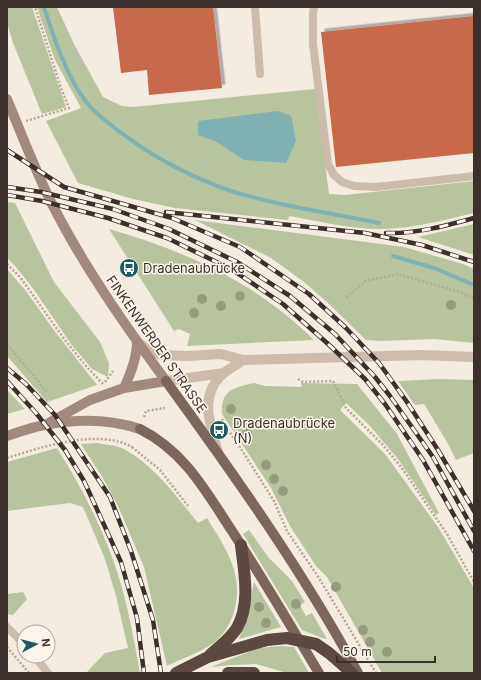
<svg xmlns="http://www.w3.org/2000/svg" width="481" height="680" viewBox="0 0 481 680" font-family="Inter,sans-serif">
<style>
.green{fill:#b8c4a0}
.water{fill:#7fb0b2}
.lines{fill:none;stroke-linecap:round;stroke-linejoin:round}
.stream{stroke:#7fb0b2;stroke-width:4}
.building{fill:#c8694b;filter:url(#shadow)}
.path{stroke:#b9a596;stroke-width:2.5;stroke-dasharray:2 2;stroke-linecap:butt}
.lane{stroke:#cdbbac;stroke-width:8}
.street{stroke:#cdbbac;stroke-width:10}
.secondary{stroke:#a18a7d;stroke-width:10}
.primary{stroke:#7d675c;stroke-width:10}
.highway{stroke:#5c4a42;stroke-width:12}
.rail-casing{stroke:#3b302b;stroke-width:4.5}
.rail{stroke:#fbf5ee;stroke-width:3;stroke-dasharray:9;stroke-linecap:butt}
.tree{fill:#969b7f}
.labels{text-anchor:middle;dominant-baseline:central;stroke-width:3;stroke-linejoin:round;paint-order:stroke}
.poi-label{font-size:13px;fill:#3b302b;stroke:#fbf5ee;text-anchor:start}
.street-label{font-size:13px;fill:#3b302b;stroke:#fbf5ee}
</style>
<defs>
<filter id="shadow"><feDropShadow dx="3.5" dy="-3.5" stdDeviation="0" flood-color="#0004"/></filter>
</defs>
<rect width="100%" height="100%" fill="#f4ebe1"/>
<path class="green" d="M7,7h25l34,100 -24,7 -29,-71 -6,-20z
M37,7h20l17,37 29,53 19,9 11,1 182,-18 14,105 16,1 129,-14v32c-31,7 -62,16 -94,16 -30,0 -62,-8 -91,-13l-1,4 -113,-12 -42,-9 -55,-16 -32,-62 35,-13 -26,-48z
M7,202l8,1 39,79 46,60 9,21 -1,14 -16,-8 -21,-25 -39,-57 -17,-21 -8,-8z
M195,220l209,27 59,17 11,5v74l-39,-4 -55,2 -14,-1 -38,-37 -24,-21 -33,-24z
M474,224v31l-56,-18z
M109,229c79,23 146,53 205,111l-127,6 3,-12 -11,-5 -5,2z
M7,269l19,22 27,38 44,56 -50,17 -40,-46z
M438,379l36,1v73l-18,7 -9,-18 -23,-38 -9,1 -17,-24z
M254,383l11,3 37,1 -1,-4 56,1 40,50 42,79 -3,2 -38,-56 -28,-33 -24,-23 -6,7 45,44 53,73 36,61v85h-92l-55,-96 -11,-11 -26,-40 -19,-38 -49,-74c-2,-23 12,-27 32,-31z
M7,390l18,19 -18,5z
M98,443c8,2 19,2 26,6 31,17 52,47 74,74l9,-5c9,15 19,29 25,46 11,28 4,65 -23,82 -13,8 -28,13 -42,20l-23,-99 -26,-61 -17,-31 -20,-31z
M57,448c22,35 41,71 55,109 14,37 21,77 28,116h-54l19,-20 23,-5 -12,-52 -11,-37 -22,-52 -13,-4 -63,8v-49z
M249,530l20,28 23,23 13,21 -5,3 6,11 6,-3 15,26 -5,-1 -20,-8 -59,-96z
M254,582l27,45 -42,12 9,-24z
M23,592l4,7 -14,16 -6,-1v-20z
M281,646l13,1 15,26h-22l-31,-9 -24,1 -21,2 12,-5 36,-14z"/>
<path class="water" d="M278,111l13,5 5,25 -10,22 -42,-3 -29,-19 -17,-6v-14z"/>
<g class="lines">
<path class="stream" d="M44,7c10,31 23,71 43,96 11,13 26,24 40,34 31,23 67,41 104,54 48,15 99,22 148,32
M393,256l41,12 40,17"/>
</g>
<path class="building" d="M113,7h100l9,81 -73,7 -2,-25 -26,3z
M474,16v137l-138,14 -15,-135z"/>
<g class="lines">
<path class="path" d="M26,121l43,-13 -8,-20 -26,-81
M7,264l13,13 45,63 20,25 19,20
M346,297l20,-16 32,-7 61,18 15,6
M7,344l40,48
M298,379l5,3 30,-1 13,27 37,37 19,23 45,66 27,48
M105,382l8,-11
M144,417l2,-6 19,-3
M222,419l3,7 11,15 38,60 13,30 32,47 57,95
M132,447l28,23 28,36
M7,458c35,-11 91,-30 125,-11l2,-2
M7,647l22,26"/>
<path class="lane" d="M255,7l5,67
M314,7l-1,6v31l15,120 6,11 8,7 12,4 22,1 98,-11
M7,627l17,17
M34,656l14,17"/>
<path class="street" d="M138,343l9,6 15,6 25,1 34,-2 22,6 178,-5 53,2
M166,381l58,-8
M218,452c-8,-28 -20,-57 6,-79 6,-5 13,-8 19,-13"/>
<path class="secondary" d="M7,99c14,34 27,68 43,101 32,64 74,124 116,181l-42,7 -34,12 -45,25
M124,388c7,-15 13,-30 13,-46
M7,436c12,-4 25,-9 38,-11 31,-6 65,-6 95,4"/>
<path class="primary" d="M166,381c69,95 136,189 192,292
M140,429c45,23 65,61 92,102 30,46 58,94 87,142"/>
<path class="highway" d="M210,655c9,-8 20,-16 27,-27 14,-25 7,-56 4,-83
M176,673l32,-16 59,-17 20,-2 29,6 13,9 23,20
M228,673h26"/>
<defs>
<path id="rail" d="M7,150l57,37 108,31 68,29 69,47 36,33 34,36 28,39 31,48 36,61
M7,187l34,5 72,17 56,20 68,33 53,34 45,38 40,43 15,19 43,61 41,74
M7,195l35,6 66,17 59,20 64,31 52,35 44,39 38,36 20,25 38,56 51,91
M166,212l199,21 57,12 52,17
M386,233c30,1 59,-7 88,-15
M7,368l19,16 29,31 55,82 21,54 22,69 8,53
M7,381l29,32 29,37 19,31 37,81 16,56 7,55"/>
</defs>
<use href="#rail" class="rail-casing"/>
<use href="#rail" class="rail"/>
</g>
<g class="tree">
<circle cx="240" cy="296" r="5"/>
<circle cx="202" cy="299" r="5"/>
<circle cx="451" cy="305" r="5"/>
<circle cx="221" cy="306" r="5"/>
<circle cx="194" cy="313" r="5"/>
<circle cx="231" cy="409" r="5"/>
<circle cx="239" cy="422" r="5"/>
<circle cx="247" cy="434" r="5"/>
<circle cx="266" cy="465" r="5"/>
<circle cx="274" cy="479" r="5"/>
<circle cx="283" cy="491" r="5"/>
<circle cx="336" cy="587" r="5"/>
<circle cx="296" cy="604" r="5"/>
<circle cx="259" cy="607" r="5"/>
<circle cx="266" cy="623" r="5"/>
<circle cx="363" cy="630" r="5"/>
<circle cx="370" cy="642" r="5"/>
<circle cx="387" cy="652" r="5"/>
</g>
<defs>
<symbol id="bus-disc" viewBox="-11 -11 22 22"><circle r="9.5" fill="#1f5a5e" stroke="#fbf5ee"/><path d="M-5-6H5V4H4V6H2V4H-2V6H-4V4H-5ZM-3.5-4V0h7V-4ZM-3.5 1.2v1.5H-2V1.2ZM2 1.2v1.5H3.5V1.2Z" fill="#fff"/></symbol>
</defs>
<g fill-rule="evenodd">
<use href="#bus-disc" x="118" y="257" width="22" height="22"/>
<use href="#bus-disc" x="208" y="419" width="22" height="22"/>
</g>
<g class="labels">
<g class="poi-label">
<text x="143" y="268">Dradenaubrücke</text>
<text x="233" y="423">Dradenaubrücke<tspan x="233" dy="15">(N)</tspan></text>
</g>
<g class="street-label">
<text transform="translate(157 344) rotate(55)">FINKENWERDER STRASSE</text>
</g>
</g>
<rect width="481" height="680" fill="none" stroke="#3b302b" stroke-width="16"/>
<g transform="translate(36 644) rotate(83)"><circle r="19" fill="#fbf5ee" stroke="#aea6a0"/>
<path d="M0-3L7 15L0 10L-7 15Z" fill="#1f5a5e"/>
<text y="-6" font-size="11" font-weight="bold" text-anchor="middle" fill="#3b302b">N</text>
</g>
<path d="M337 656v6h98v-6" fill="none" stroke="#3b302b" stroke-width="2"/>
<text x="343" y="656" font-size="12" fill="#3b302b" stroke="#fbf5ee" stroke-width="3" paint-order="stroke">50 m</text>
</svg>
